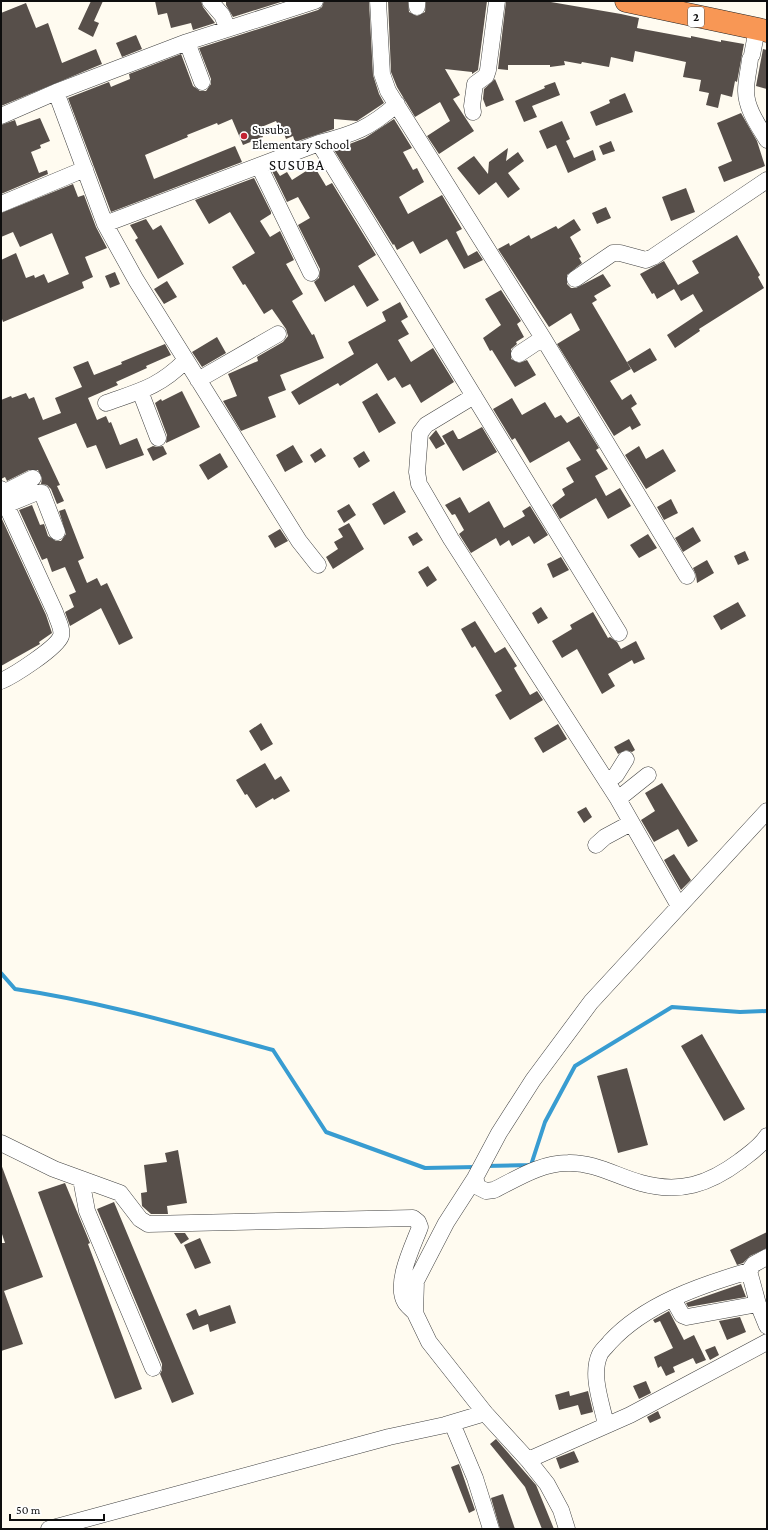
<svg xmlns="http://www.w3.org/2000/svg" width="768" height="1530" viewBox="0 0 768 1530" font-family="'Crimson Pro',serif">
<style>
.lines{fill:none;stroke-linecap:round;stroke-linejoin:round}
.stream{stroke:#389cd1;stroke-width:4}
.building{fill:#574f4a}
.minor-casing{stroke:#414141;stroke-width:17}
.highway-casing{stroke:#1f1f1f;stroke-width:23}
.minor{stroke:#fff;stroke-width:16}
.highway{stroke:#f89755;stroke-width:22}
.poi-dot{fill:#c32232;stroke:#fff;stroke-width:1.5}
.labels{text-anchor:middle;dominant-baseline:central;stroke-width:4;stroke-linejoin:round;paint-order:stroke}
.shield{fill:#fff;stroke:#565656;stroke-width:1}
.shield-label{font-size:12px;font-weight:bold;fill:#0e0e0e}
.poi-label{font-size:13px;fill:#0e0e0e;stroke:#fff;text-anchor:start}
.quarter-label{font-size:15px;letter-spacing:1px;fill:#0e0e0e;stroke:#fff}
</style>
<rect width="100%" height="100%" fill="#fffbf0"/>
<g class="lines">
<path class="stream" d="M1,973l14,16c88,13 173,38 258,61l53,82 99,36 51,-1
M485,1166l46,-1 14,-43 30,-56 97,-59 68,5 27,-1"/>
</g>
<path class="building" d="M91,1h12l-9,20 5,2 -6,14 -15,-8z
M155,1h46l2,6 12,16 -22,7 -2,-7 -20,5 -4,-15 -9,2z
M226,1h58l-51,16 -7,-12z
M324,1h45l4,74 6,19 5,9 -27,18 -23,-2v10l-39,13 -2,-6 -7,3 -4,-11 -2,1 -4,-8 -17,7 4,9 -20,8 -11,-26 -14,6 -1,-2 -30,12 1,2 -43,18 9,24 81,-33 7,16 -131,50 -43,-114 41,-16 2,5 2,-1 17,-7 -1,-5 52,-20 12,32 7,5h6l5,-7v-5l-12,-31 119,-38 4,-3z
M388,1h20l1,11 8,4 8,-4 1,-11h61l-9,69 -6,4v-2l-27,-3 15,26 -7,4 21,32 -35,23 -12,-18 23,-15 -10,-19 -25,15 -18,-30 -6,-15z
M506,1h39l76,13 18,4 -2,10 54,10v-2l30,6v-2l23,4 -7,38 -2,-1 -3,16 -11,-3 -3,14 -12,-3 3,-12 -10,-2 2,-11 -18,-3 3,-15 -51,-11 -2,11 -22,-5 -2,10 -27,-5 -1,2 -17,-3 1,4 -15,2v-2h-42v5l-10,-1z
M26,3l10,25 12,-5 14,40 34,-14 6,15 -101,42v-93z
M136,35l6,14 -20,8 -6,-14z
M763,49l4,1v39l-11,-3z
M495,79l9,21 -18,7 -3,-8 1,-10z
M555,82l5,13 -28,11 5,11 -13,5 -9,-21 30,-13 -1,-2z
M625,93l8,19 -37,14 -6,-14 20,-9 -1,-3z
M741,113l16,28 8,25 -41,16 -6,-15 14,-6 -15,-38z
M40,118l10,23 -10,4 1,3 -10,4 8,21 8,-3 1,4 -47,20v-69l14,-5 2,6z
M394,119l18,29 -9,4 10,18 4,-2 7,14 -25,15 9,17 34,-19 20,34 -6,3 12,24 9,-5 6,9 -19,9 -17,-30 -27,15 -7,-13 -16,9 -3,-6 -1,1 -59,-95 31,-12z
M562,121l8,18 -4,2 8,17 19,-8 3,10 -28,13 -12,-28 -9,4 -8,-18z
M611,141l4,10 -12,4 -4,-9z
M508,148l-2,13 12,-9 6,9 -16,12 12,16 -12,9 -12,-16 -17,13 -22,-27 17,-12 14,18 1,-12z
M314,166l12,20 6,-3 44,72 -18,11 21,34 -12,7 -13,-22 -29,17 -11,-20 5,-4 1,-9 -22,-44 12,-7 -12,-21 -11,5 -15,-31 4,-1 4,6 7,-4 5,8z
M254,178l17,34v2l-11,7 10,16 10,-6 14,29 -8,4 17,30 -11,7 20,34 2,-1 10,24 -44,17 6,15 -18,7 8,20 -35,14 -18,-30 14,-5 -9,-22 30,-13 -1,-4 26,-15 5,-6 -2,-7 -14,-20 -8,5 -19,-30 -2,1 -11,-18 23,-14 -25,-41 -21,12 -14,-24z
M73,184l5,13 6,-2 12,32 11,21 -22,9 8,20 -11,5 2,6 -81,34 -2,-6v-56l15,-7 10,25 8,-3 1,3 9,-4 4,9 21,-9 -17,-41 -32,14 -7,-15 -12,5v-24z
M686,188l9,24 -24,9 -9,-24z
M606,207l5,11 -14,6 -5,-11z
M146,219l7,11 8,-5 23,39 -26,15 -23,-39 3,-2 -8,-13z
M574,219l7,11 -11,7 11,20 -2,1 3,5 -15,12v9l4,4h5l27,-14 8,12 -17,10 3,4 -5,3 39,66 -21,12 12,19 9,-6 6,10 -6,4 10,17 -9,5 -2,-4 -16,10 -57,-92 23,-14 -9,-17 -22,14 -51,-78 11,-6 1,3 19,-11 2,4 25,-13 2,3z
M737,235l23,40 -2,2 6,11 -65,41 1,2 -25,17 -8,-13 36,-24 -10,-17 -12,7 -7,-12 -17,10 -3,-6 -2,1 -12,-20 24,-13 14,24 21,-12 -7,-12z
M115,272l5,12 -10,4 -5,-12z
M167,281l10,16 -13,7 -10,-15z
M501,290l20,31 -4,3 7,13 -8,5 1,2 -6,5v10l8,4 8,-3 9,15 -21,12 -23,-37 -2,1 -7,-13 18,-13 -16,-26z
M400,302l8,15 -7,4 8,13 -11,6 13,22 22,-14 21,34 -33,21 -11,-19 -8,4 -7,-11 -7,4 -11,-18 -37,23 -2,-3 -39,22 -8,-13 63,-38 -6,-12 38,-21 -4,-9z
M217,337l9,16 -24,14 -10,-15z
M165,344l6,11 -25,11 1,2 -31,14 2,3 -30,13 9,22 9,-4 3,7 2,-1 9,23 17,-7 7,17 -38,14 -10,-24 -9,3 -11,-25 -38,15 22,47 -3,1 7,15 -7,3 -6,-15 -4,-4 -6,-1 1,-6 -4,-8h-9l-22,11 -2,-4 -4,2v-79l10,-4 1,2 14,-5 3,6 5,-2 9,23 18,-7 -6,-15 27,-11 -9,-20 15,-6 6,14 28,-11 -1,-2z
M650,348l7,12 -23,13 -7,-11z
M182,391l18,36 -34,16 1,-8 -12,-32 6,-4 1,2z
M377,393l19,30 -17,10 -17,-31z
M512,398l10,17 23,-13 10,16 6,-3 6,8 12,-7 20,32 -3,2 12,19 -13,7 11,20 14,-8 11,18 -23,13 -12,-21 -36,21 -8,-14 13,-10 -3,-6 12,-7 -8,-14 15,-8 -12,-19 -39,22 -15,-25 -3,2 -19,-31z
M482,427l15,25 -34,19 -21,-35 11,-6 5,9h2z
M436,430l9,14 -9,5 -7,-11z
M293,445l10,17 -18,10 -9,-17z
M153,446l4,1 6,-1 4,8 -14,7 -6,-12z
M639,446l7,13 17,-10 13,22 -30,18 -21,-34z
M321,448l5,8 -11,7 -5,-8z
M364,451l6,10 -11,7 -6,-10z
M220,453l8,14 -20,13 -9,-15z
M394,491l12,21 -22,13 -12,-21z
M460,497l9,16 20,-12 15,27 21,-12 -3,-5 8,-5 18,29 -14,9 -5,-8 -17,10 -3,-6 -9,6 -4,-8 -25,15 -12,-19 5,-4 -9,-16 -3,1 -7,-10z
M671,499l7,14 -14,7 -7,-13z
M349,504l7,11 -12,8 -7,-12z
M32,505l8,20 4,-1 4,12 8,5h5l5,-7 -7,-23 6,-2 19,49 -6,3 9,22 10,-5 4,8 6,-3 26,55 -14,7 -18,-37 -31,18 -5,-14 9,-5 -5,-12 7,-3 -11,-25 -13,5 -5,-14 -5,2 -23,-50z
M1,517l45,98 6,18 -13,9 1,2 -39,22z
M349,523l15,26 -31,20 -7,-12 12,-8 -4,-7 9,-5 -5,-8z
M693,527l8,14 -18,11 -8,-14z
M280,529l8,12 -13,7 -7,-12z
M417,532l6,8 -10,6 -5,-9z
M648,534l9,14 -18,10 -9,-13z
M745,551l4,9 -11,5 -4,-9z
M561,557l8,13 -16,8 -6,-14z
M707,560l7,13 -17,10 -1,-8 -3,-7z
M428,566l9,14 -10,7 -9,-15z
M738,602l8,14 -25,14 -8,-14z
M541,607l7,11 -10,6 -6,-11z
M593,612l15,26 2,-1 7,5 4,7 15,-8 9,18 -11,5 -2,-4 -24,14 7,12 -13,8 -25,-45 -15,9 -10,-17 20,-12 -2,-4z
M475,621l20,32 10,-6 12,19 -3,2 16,27 7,-4 6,9 -33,20 -15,-25 7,-4 -27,-45 -3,2 -11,-19z
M261,723l12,21 -12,7 -12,-20z
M558,724l9,15 -24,14 -9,-15z
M629,739l6,11 -3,2 -6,-2 -8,4 -4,-7z
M265,763l10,17 6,-4 9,15 -16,9 -1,-2 -17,10 -9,-14 -2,1 -9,-15z
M662,783l36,58 -10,6 -10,-18 -24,13 -13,-22 14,-9 -10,-18z
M586,807l6,10 -8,6 -7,-11z
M674,854l17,26 -10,10 -17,-30z
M702,1034l43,75 -21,12 -43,-75z
M627,1068l21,77 -30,8 -21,-77z
M178,1150l9,53 -20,3 1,8h-17l-9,-8 -1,-13 6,-1 -3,-27 23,-3 -2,-9z
M1,1164l42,113 -39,14 19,53 -22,7v-108h4l-4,-12z
M65,1183l25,60 -2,1 54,145 -27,10 -77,-207z
M114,1202l80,192 -22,9 -12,-29 2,-4v-6l-65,-155z
M767,1232v16l-17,8 -7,7 -6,2 -7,-15z
M174,1233h11l4,6 -8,5z
M200,1238l11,25 -16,6 -11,-24z
M741,1284l5,13 -58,10 -2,-4z
M230,1305l6,18 -26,9 -2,-8 -15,6 -7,-16 10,-5 3,7z
M669,1311l15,29 10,-5 12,25 -10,4 -3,-6 -20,9 2,5 -9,4 -5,-10 -3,2 -4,-11 19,-9 -13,-27 -5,2 -2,-3z
M740,1317l6,15 -19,8 -8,-19z
M715,1346l4,9 -9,5 -5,-10z
M646,1381l5,12 -12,6 -6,-13z
M569,1391l1,5 18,-5 5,21 -12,3 -3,-10 -19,5 -4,-15z
M658,1411l3,7 -11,5 -3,-6z
M496,1439l40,46 18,44h-12l-17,-42 -35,-43z
M574,1451l5,11 -19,7 -4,-11z
M459,1464l16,46 -6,3 -18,-46z
M503,1494l12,35h-15l-9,-31z"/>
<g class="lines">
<defs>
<path id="minor" d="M210,1l12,14 6,14
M378,1l4,73 6,17 155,247 144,238
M417,1v6
M187,42l15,40
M752,55l5,-26
M750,59c-1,10 -4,21 -4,32 0,17 12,34 21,49
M56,92l49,132 31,56 163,261 19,24
M473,112l-1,-6 3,-22 11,-8 2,-6 9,-69
M1,116l55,-24 131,-50 128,-41
M319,143l300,490
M259,166l52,107
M1,204l84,-35
M105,224l214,-81c35,-9 51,-15 78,-39
M575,279l38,-26h7l26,7 7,-3 114,-77
M519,354l24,-16
M198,380l80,-46
M140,391l18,47
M474,396l-48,29 -6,8 -3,39 2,12 32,55 167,260 61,107
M106,403c34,-12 53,-16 79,-42
M1,489l5,16 49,107c2,7 8,17 6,24 -4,12 -48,40 -60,45
M3,493l30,-15
M6,505l29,-12h7l15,39
M607,782l9,-7 10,-16
M618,799l30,-24
M596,845l9,-8 26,-14
M1,1143l53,26 66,24 20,26 8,5 265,-6 5,4 2,5c-7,19 -26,56 -15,75 2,4 7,7 10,11
M475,1178l3,9 8,4 8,-1c24,-12 47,-27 74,-27 26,-1 48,13 73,20 39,11 68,1 99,-22 10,-8 20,-14 27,-25
M81,1179l6,32 66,157
M767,1257l-13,7 -5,7 9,33 9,22
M673,1299l9,16 5,2 71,-13
M606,1425c-4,-21 -16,-50 -6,-71 2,-4 7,-8 10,-12 35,-38 91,-57 139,-71
M454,1428l21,50 16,51
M528,1460l102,-45 137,-73
M49,1529l340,-92 56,-12 40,-12
M567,1529l-6,-19 -14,-26 -19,-24 -43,-47 -56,-71 -14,-29 1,-32 30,-58 29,-45 24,-45 34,-53 58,-78 176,-191"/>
<path id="highway" d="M626,1l141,30"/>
</defs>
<use href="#minor" class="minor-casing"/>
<use href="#highway" class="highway-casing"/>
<use href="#minor" class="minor"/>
<use href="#highway" class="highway"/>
</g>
<circle class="poi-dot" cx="244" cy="136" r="4"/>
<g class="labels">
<rect class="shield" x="688" y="7" width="16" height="20" rx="3"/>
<g class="shield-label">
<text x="696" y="17">2</text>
</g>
<g class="poi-label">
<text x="252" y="129">Susuba<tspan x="252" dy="15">Elementary School</tspan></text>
</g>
<g class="quarter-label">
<text x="297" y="165">SUSUBA</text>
</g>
</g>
<rect width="768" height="1530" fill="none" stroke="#0e0e0e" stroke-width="4"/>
<path d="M10 1514v6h94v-6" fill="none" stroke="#0e0e0e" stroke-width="2"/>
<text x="16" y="1514" font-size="12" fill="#0e0e0e" stroke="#ffffff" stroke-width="3" paint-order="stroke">50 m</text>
</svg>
